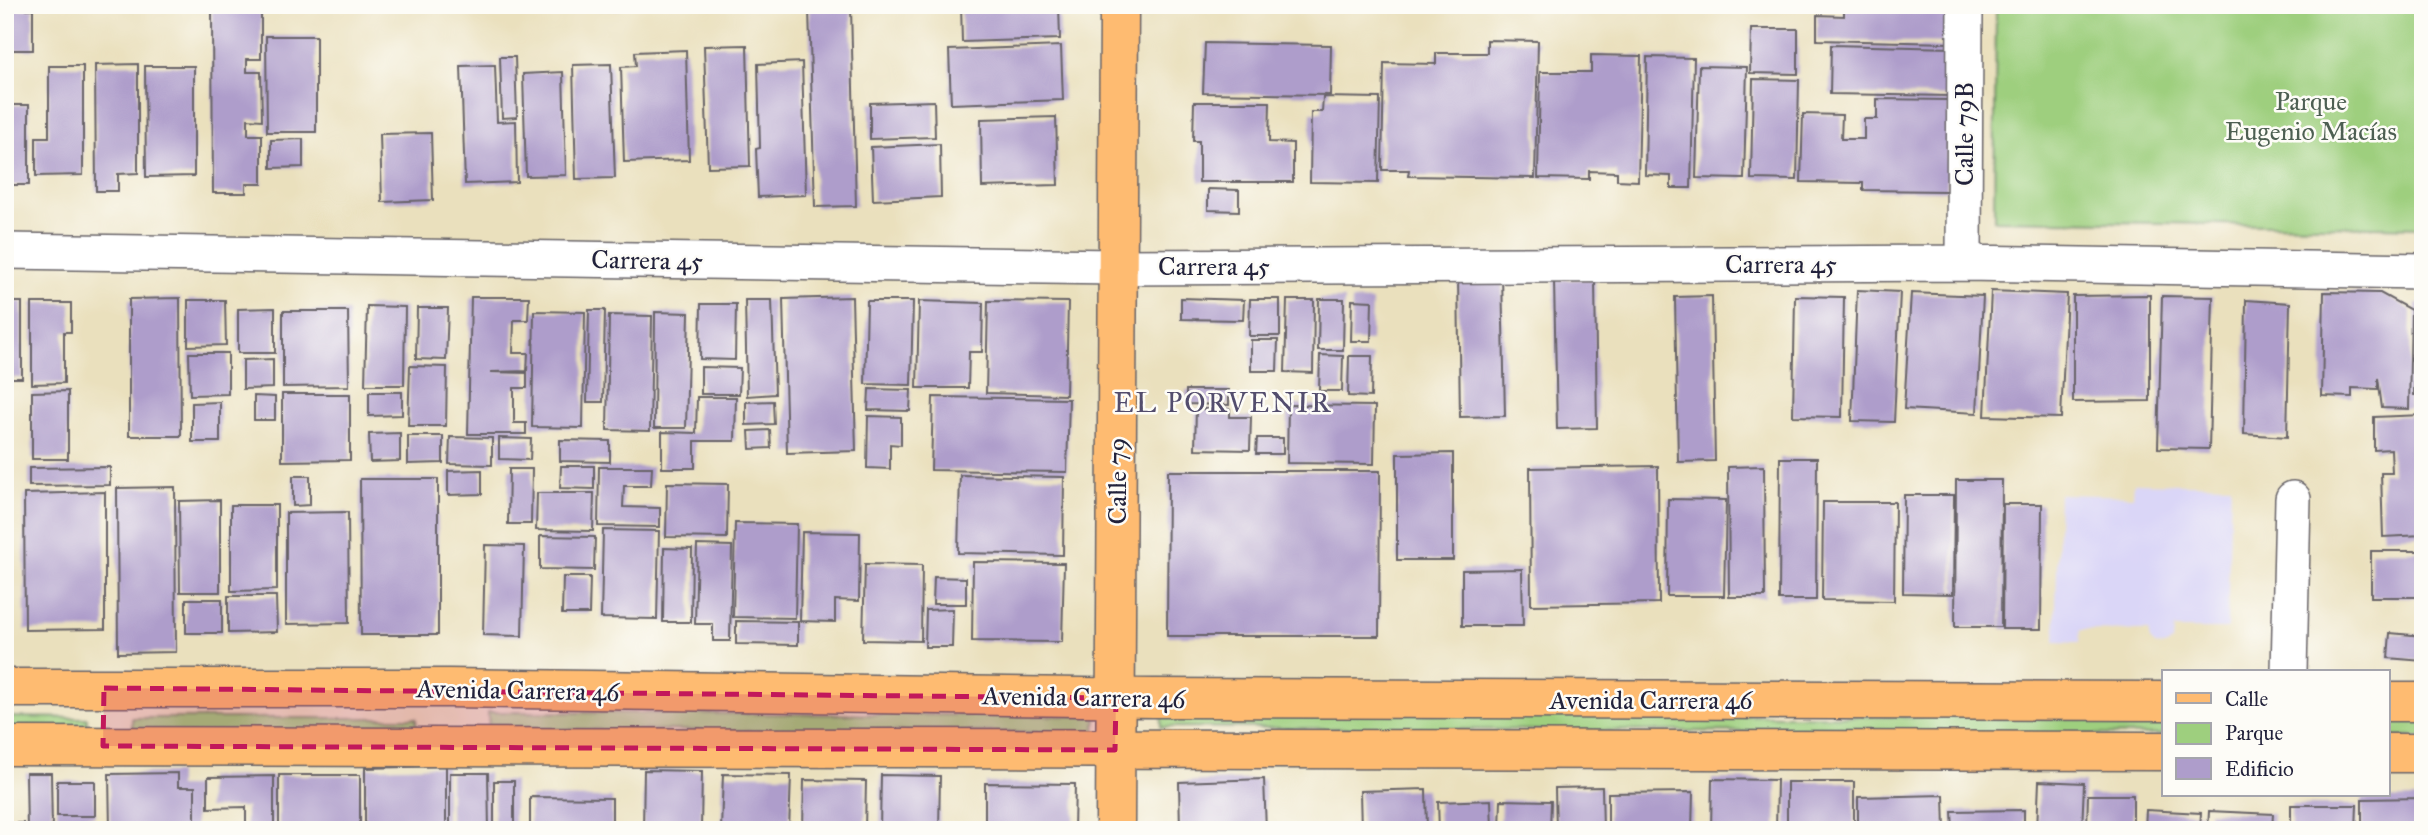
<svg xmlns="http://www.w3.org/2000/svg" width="2428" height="835" viewBox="0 0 2428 835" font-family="'IM FELL Great Primer',serif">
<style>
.built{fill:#dad6f7}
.green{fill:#9ecf7e;stroke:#60785c;stroke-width:2}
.building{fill:#ae9dcb}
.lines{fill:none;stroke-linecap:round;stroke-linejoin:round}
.minor-casing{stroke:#686468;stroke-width:38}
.major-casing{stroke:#686468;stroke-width:41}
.minor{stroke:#fff;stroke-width:35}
.major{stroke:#febb71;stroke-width:38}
.marked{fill:#c2185b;fill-opacity:0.2;stroke:#c2185b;stroke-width:5;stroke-dasharray:14 9;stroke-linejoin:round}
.labels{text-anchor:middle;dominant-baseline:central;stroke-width:5;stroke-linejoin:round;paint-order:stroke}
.park-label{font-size:26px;fill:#4d5f52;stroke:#fdfcf7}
.street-label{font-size:26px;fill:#22223b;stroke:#fdfcf7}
.neighbourhood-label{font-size:28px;letter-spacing:2px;fill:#534d6d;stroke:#fdfcf7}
</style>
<rect width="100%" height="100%" fill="#fdfcf7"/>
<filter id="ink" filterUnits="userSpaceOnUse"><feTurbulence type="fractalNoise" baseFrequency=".0143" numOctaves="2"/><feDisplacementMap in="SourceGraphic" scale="14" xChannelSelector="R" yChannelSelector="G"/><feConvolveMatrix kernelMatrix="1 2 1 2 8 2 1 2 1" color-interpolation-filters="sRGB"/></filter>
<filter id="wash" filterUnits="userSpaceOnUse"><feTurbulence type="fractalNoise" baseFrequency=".00686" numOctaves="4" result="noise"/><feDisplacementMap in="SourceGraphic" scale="28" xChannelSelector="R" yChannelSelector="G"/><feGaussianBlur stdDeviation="1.57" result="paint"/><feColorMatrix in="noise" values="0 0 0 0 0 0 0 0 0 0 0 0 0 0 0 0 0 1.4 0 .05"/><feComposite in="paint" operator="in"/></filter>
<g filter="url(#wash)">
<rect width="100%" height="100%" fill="#eae0bd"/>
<path class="built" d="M2134,483l97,2 -4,144h-53l-1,13 -9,4 -9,-1 -5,-5 -2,-9 -68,-1 -1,13 -24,-1 4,-148 74,2z"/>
<path class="green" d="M1996,5h427v223l-429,-8z
M1162,711l1002,8v16l-1003,-8z
M488,712l608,4 -1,17 -606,-4z
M5,717l82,1 -1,18h-81z
M132,718h284l1,18 -285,-1z
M2388,720h35v17h-35z"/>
<g id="blocks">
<path class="building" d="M572,5h47v5l-47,-1z
M961,5h98l1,34 -98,3z
M1844,5h106v38l-133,-3v-25l27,1z
M851,8l5,198 -41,1 -6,-197z
M7,9h26v41h-26z
M261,10v49h-14v13h14l1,48 -14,-1v16h14v49h-16v9h-33l-1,-182z
M1751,29h47v45l-48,-1z
M266,36h50v96h-49z
M1487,40l51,1 -3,137 -127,-2 1,-6h-27l2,-107 52,1v-11h51z
M1205,43l126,2 -1,50 -127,-2z
M747,45l3,121 -42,1 -4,-121z
M1831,45l121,3 -1,48 -121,-2z
M1061,46l2,54 -112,4 -2,-54z
M686,50l3,110 -65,2 -3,-95 15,-1 -1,-14z
M1591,55l50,1 -3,125 -21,-1v-8l-28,-1v8l-51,-1 2,-106h51z
M500,57h15l2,60 -15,1z
M1647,57l47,1 -3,130h-20v-12l-26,-1z
M802,62l4,133 -48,2 -2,-48 4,-1 -2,-84z
M138,64v109l-20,1v17h-22l-1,-126z
M611,64l4,114 -39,1 -3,-114z
M495,65l2,57 19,-1 1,61 -52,2 -4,-118z
M49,66h34v109l-47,1v-39h13z
M145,66h49v110l-48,1z
M1699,66l48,1 -3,112 -48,-1z
M563,72l3,103 -40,1 -3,-102z
M1753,79l46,1 -2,100 -46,-1z
M1323,97l57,1 -2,85 -68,-1 1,-70h11z
M1877,99l72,1 -2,91 -84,-1v-7l-62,-1 2,-68 39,1 -1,24h23v-20h13z
M934,101l1,36 -65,2v-36z
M1194,102h76l-1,40 24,1v39h-94v-41h-6z
M5,105h24v80h-24z
M1056,117l2,68 -76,2 -1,-68z
M431,133l2,67 -51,2 -2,-68z
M303,139v28l-32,1v-28z
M940,144l1,53 -68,3 -2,-53z
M1208,189l31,1v21l-31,-1z
M1502,274l3,142 -45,1 -2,-141z
M1595,279l2,149 -40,1 -3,-149z
M1857,290l43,2 -6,130 -42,-1z
M1991,291l76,3 -6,124 -76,-2z
M2324,292l56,1 31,17 -2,99 -27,-1 -4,-30v11l-26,-1v9l-30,-1z
M1911,293l72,3 -6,117 -73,-4z
M2150,295v106l-77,1v-106z
M1712,296l3,165 -37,1 -3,-165z
M1795,296l49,1 -2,120 -49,-1z
M2162,296l51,1 -4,152 -51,-1z
M471,297h58l-1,23h-14l-1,33h15l-1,18 -36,1 36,1v15h-13v35h12v11h-58z
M852,297l4,154 -69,2 -4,-154z
M180,298l1,138h-52v-137z
M1181,298l63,2 -1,20 -62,-1z
M1250,299h30v37h-31z
M1319,299h25l-1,51h-25z
M188,300h37l1,45 -38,1z
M745,300h27l3,94 -28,2z
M1287,300h27l-1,73 -28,-1z
M1352,300l20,1 -1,40h-20z
M2246,300l44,3 -3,134 -43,-3z
M867,301h46l-2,84 -46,-1z
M919,301l64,2 -1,49h-13l-1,36h-51z
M988,301l80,1 -2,93 -80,-2z
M5,302h17v76h-17z
M32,303h39v29h-7v51l-32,1z
M2416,303h7v92h-9z
M701,304h35l-1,56 -35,-1z
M367,306l38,1 -1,78h-39z
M275,308v45h-37v-44z
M417,308h31l-2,52 -30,-1z
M589,310h16l-2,92h-16z
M283,311h65l1,75 -66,1z
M534,311l51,1 -2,116 -51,-1z
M655,312l34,1 -3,115h-32z
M609,315l43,1 -2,115 -43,-1z
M1251,340h27l-1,31h-26z
M189,353h39v41l-38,1z
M1320,355l23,1 -1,35h-23z
M1349,356h23l-1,41 -23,-1z
M273,359v29l-30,1v-29z
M410,366l37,1 -1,59h-38z
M701,367l39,1 -1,26h-38z
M869,389l42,1 -1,21 -42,-1z
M1186,390h43v15l-43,-1z
M68,391v68h-36v-67z
M369,392h33v23l-33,1z
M282,394h68v66l-68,1z
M254,396l21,1v23h-21z
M697,397h39l-1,44h-40v27h-33v-36l34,1z
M933,397l136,2 -2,73 -136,-2z
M773,401l1,23 -28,1v-23z
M220,402v40h-28v-39z
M1288,405l87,1 -1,58 -87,-1z
M1196,409h34v8h21l-1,33 -55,-1z
M2423,415v120l-40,2 -2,-64h11l-1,-24 -17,1v-33z
M868,416l33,1v28l-11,-1v25l-23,-1z
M770,430l1,18 -21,1 -1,-18z
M400,433v28l-30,1 -1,-28z
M408,436h35v27l-35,1z
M450,437l42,1v27l-43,-1z
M499,438l32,1 -1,21 -31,-1z
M1257,438h26v16h-27z
M560,440l50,1v21l-50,-1z
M1453,453v107h-56v-106z
M1780,458h37l-1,142h-37z
M561,466h33v23l-34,-1z
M1658,466l1,137 -128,2 -1,-137z
M1764,466l1,131h-36l-1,-130z
M110,467v18l-81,1v-18z
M599,467h53l-1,19h-27l-1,21 37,1v19l-62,-1z
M509,469h23l-1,55h-23z
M482,470v24l-34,1v-24z
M1168,471h212l-1,165h-212z
M960,475l104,2 -1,78 -105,-2z
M293,476h17v29l-17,1z
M360,479h78v156h-77z
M1956,480h46l-1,147h-46z
M667,483l61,1 -1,54 -61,-1z
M175,487l1,165 -58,1 -1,-165z
M105,492v137l-80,1 -1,-136z
M537,493h57l-1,38 -57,-1z
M1904,495h50l-1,99 -50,-1z
M1668,499l58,1 -2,96h-57z
M220,500v92h-40l-1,-91z
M1823,502h72l-1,99 -72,-1z
M2003,504h39l-1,125h-39z
M231,505h46v85l-46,1z
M348,512l1,111 -63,1v-111z
M735,523l62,1 -2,94 -62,-1z
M603,530l56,1 -2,88 -56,-1z
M802,532l58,1 -1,68 -24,-1v22l-35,-1z
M540,536l55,1 -1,33 -54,-1z
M485,545l39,1 -2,90 -39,-1z
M697,545l35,1 -2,95h-17v-17h-18z
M664,548l28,1 -1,73h-28z
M2371,551h52v46h-52z
M973,562l91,1 -2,79 -90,-1z
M865,564l57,1 -1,76 -58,-1z
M1522,569l1,57h-61v-56z
M563,577h27l-1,37h-27z
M934,577l32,1v26h-33z
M228,596h48l1,36 -49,1z
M186,599h36v34h-36z
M953,609l-1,38h-27l1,-37z
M736,621l62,1v23l-62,-1z
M2390,633l33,3v25l-35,-3z
M446,766v64h-81v-62z
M644,770l58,1 -1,59h-58z
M26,773h25l1,57h-25z
M178,773v14h17v43h-85l-1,-56z
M450,773h38l1,57h-39z
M723,774l68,1 -2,55h-68z
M279,775h81v55h-81z
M881,775l59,1 -1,54h-59z
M274,776v54h-28v-23l-38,1v-31z
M1264,779l2,51h-86l-1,-48z
M1712,779l65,1 -1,50h-65z
M804,780l62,1 -1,49h-62z
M57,781h38v35h-38z
M494,781h20v49h-20z
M2039,781l45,2 -2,47h-45z
M1787,782h67v48h-67z
M985,783l90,1 -1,46h-89z
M1602,787l1,43h-47l-1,-42z
M1426,789l1,41h-66l-1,-39z
M1693,792l-1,38h-84v-37z
M1944,795l1,35h-87v-33z
M2088,795h45v35h-46z
M530,797l82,1v32h-82z
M2423,798v32h-61v-31z
M1491,800l1,30h-53l-1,-28z
M1501,800l50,1 -1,29h-50z
M2291,805h66l-1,25h-65z
M2024,810v20h-71l-1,-19z
M2146,810l55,3 -1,17h-55z
M2209,811l64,3 -1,16h-64z
M5,823h18v7h-18z"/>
</g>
</g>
<g filter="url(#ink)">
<use href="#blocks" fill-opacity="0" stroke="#686468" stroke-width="2"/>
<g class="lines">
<defs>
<path id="minor" d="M5,251l1112,16 847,-4 459,8
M1964,263l1,-258
M2289,672l4,-173"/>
<path id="major" d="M5,688h444l705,10 1010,3
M2388,702h35
M5,746l2159,5
M2388,753h35
M1115,830l4,-825"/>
</defs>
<use href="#minor" class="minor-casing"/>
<use href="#major" class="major-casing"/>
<use href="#minor" class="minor"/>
<use href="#major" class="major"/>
</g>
</g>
<path class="marked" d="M104,688l1012,10 -1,52 -1012,-4z"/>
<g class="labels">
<g class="park-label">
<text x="2311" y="101">Parque<tspan x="2311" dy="30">Eugenio Macías</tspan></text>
</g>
<g class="street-label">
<text transform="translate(1964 134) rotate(-90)">Calle 79B</text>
<text transform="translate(647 260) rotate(1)">Carrera 45</text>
<text x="1781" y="264">Carrera 45</text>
<text x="1214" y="266">Carrera 45</text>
<text transform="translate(1117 481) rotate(-90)">Calle 79</text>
<text transform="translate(518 690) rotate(1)">Avenida Carrera 46</text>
<text transform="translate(1084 697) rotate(1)">Avenida Carrera 46</text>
<text x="1651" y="700">Avenida Carrera 46</text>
</g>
<g class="neighbourhood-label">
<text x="1223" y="402">EL PORVENIR</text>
</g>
</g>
<rect width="2428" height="835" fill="none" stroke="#fdfcf7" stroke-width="28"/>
<rect x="2162" y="670" width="228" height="126" fill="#fdfcf7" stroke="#a5a5ac" stroke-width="2"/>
<rect x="2176" y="693" width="35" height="10" fill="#febb71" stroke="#a5a5ac" stroke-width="2"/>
<text x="2225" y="706" font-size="21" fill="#22223b">Calle</text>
<rect x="2176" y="723" width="35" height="21" fill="#9ecf7e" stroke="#a5a5ac" stroke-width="2"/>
<text x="2225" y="740" font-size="21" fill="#22223b">Parque</text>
<rect x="2176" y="758" width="35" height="21" fill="#ae9dcb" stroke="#a5a5ac" stroke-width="2"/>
<text x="2225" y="776" font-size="21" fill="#22223b">Edificio</text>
</svg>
